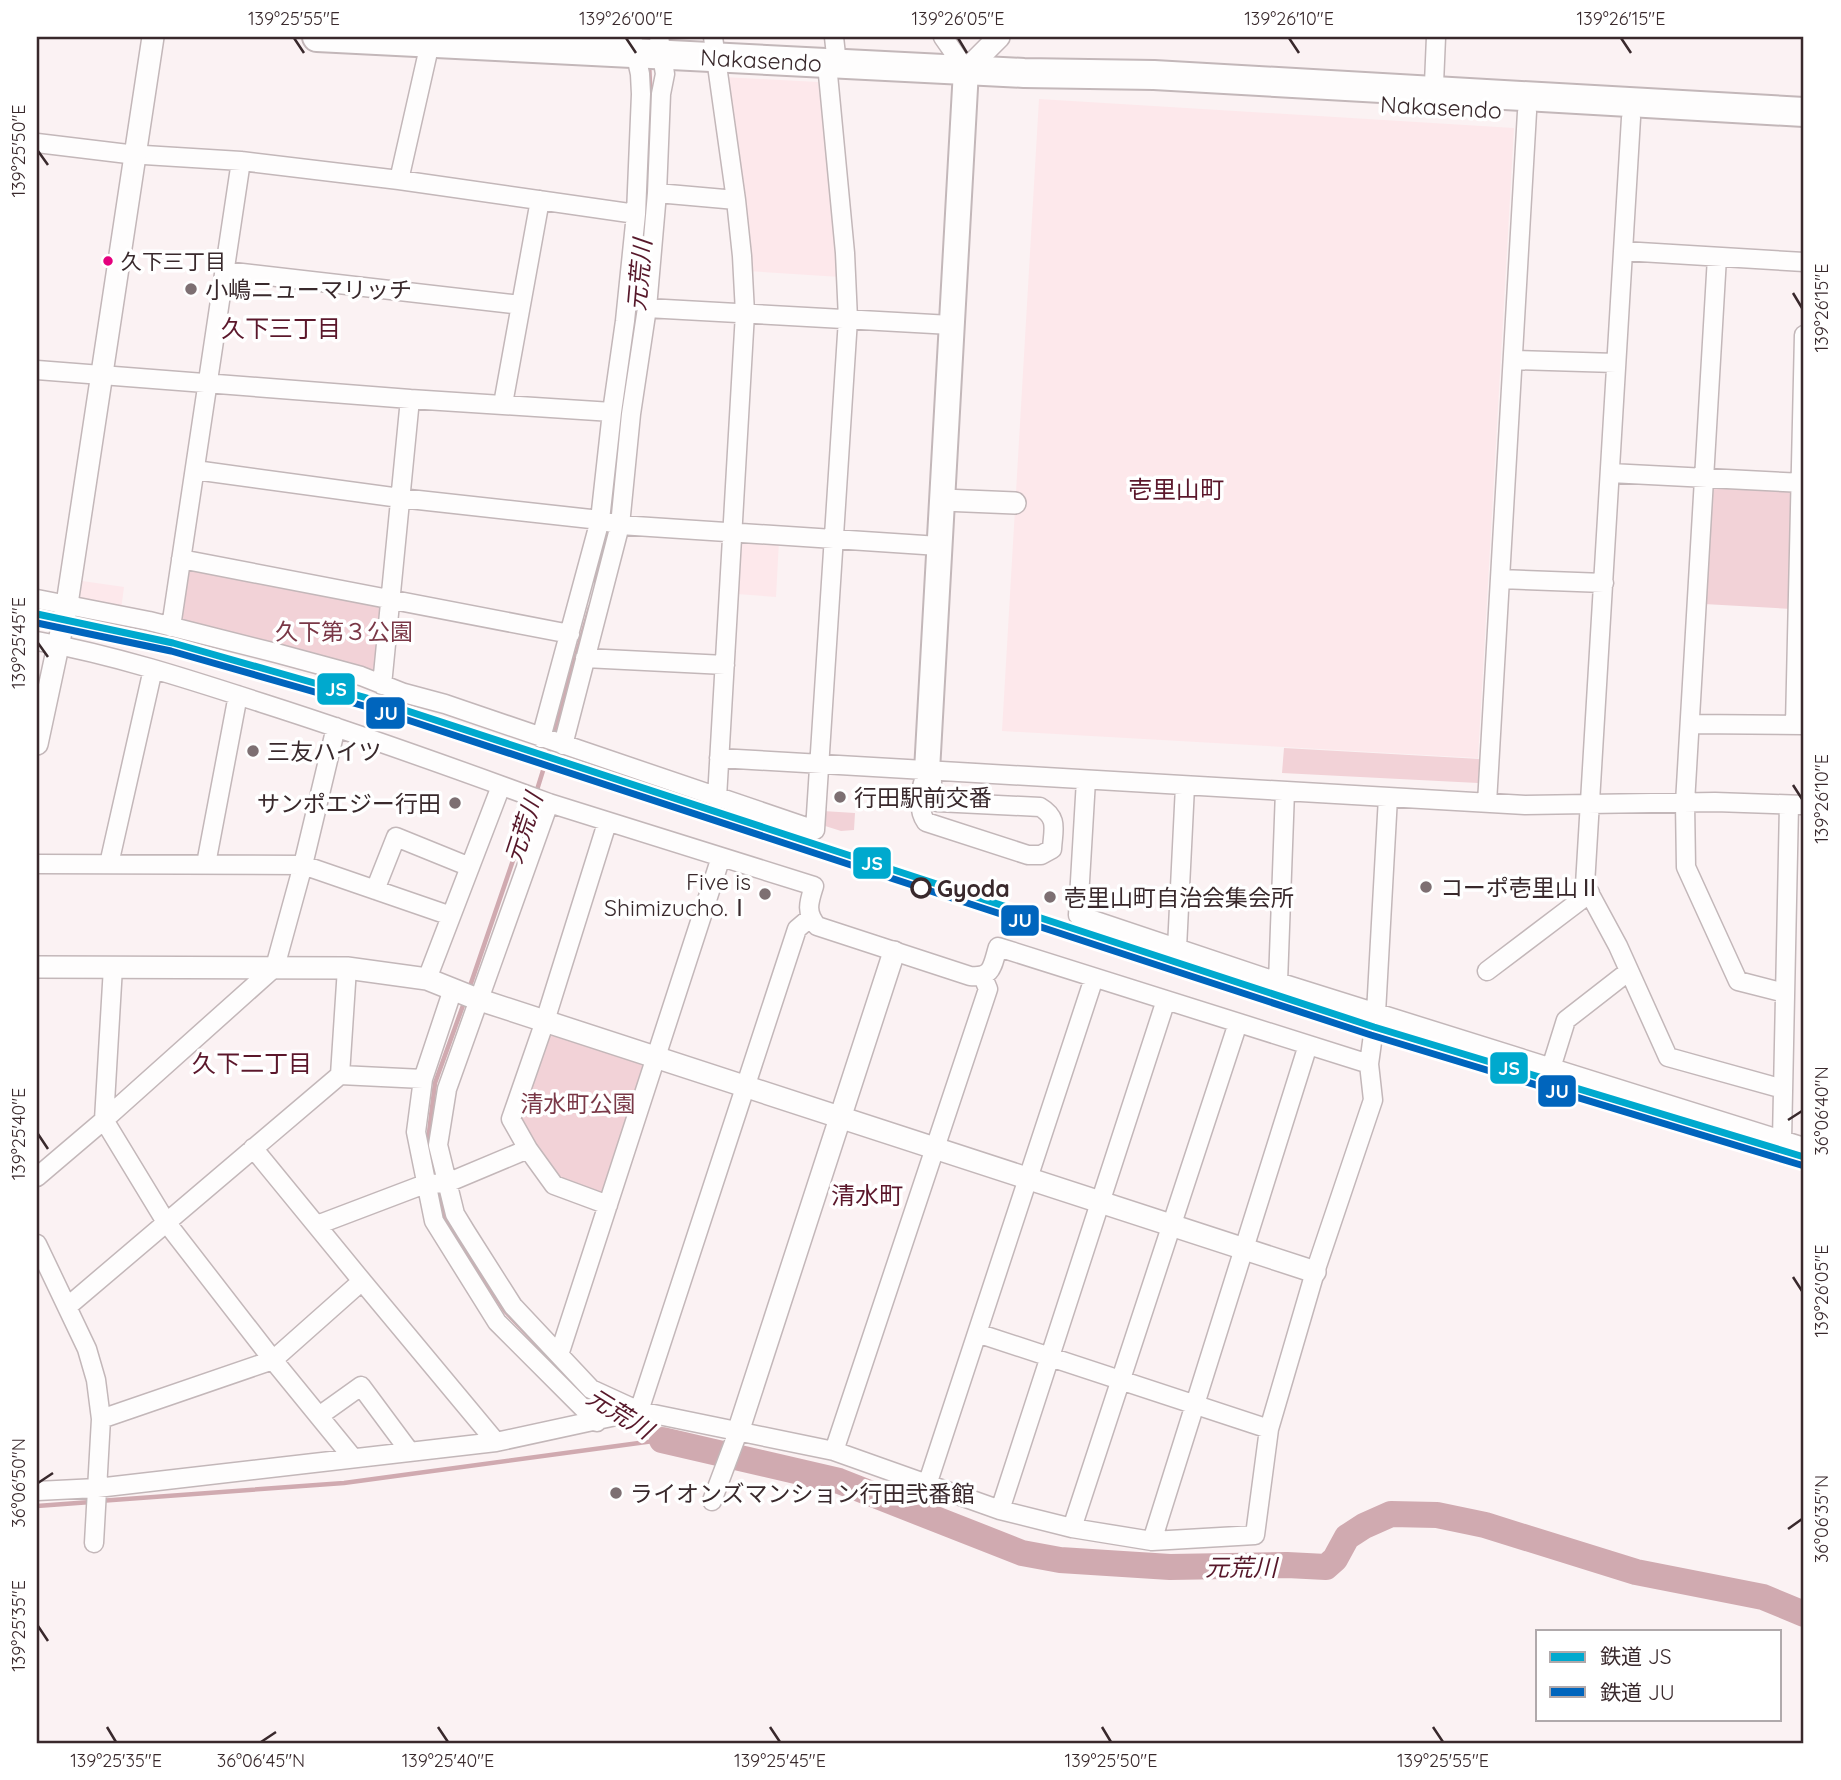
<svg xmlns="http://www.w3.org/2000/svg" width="1841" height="1780" viewBox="0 0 1841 1780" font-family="Quicksand,'Noto Sans JP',sans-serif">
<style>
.built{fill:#fde8eb}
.green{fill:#f2d2d7}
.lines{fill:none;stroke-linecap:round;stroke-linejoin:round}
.stream{stroke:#d0aab0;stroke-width:4.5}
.river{stroke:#d0aab0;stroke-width:26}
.minor-casing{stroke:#c3b7b9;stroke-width:21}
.tertiary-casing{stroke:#c3b7b9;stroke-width:24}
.secondary-casing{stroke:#c3b7b9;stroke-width:28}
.trunk-casing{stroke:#c3b7b9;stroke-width:32}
.minor{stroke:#fefdfd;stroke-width:18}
.tertiary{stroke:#fefdfd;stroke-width:21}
.secondary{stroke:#fefdfd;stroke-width:24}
.trunk{stroke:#fefdfd;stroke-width:28}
.rail-1-casing{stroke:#fff;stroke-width:12}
.rail-2-casing{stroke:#fff;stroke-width:12}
.rail-1{stroke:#00a9ce;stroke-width:7}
.rail-2{stroke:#0065bd;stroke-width:7}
.ticks{fill:none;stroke:#39292c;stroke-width:2.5}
.bus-dot{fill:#e5007d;stroke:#fff;stroke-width:2.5}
.poi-dot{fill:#7d6f72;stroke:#fff;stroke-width:2.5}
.stop-dot{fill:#fff;stroke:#39292c;stroke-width:3.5}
.labels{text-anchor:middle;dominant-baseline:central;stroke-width:7;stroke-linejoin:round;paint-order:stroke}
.bus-label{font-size:21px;fill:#39292c;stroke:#fff;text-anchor:start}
.street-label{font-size:23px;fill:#39292c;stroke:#fff}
.poi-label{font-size:23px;fill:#39292c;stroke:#fff;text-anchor:start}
.park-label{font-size:23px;fill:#7a3847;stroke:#fff}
.stop-label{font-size:23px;font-weight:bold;fill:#39292c;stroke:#fff;text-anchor:start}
.water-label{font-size:24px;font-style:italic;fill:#57182a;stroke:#fff}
.neighbourhood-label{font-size:24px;fill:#5b172b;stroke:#fff}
.line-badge{stroke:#fff;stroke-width:2.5}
.badge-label{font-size:19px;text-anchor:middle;font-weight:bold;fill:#fff}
.neatline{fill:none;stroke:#39292c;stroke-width:2.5}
.ticks-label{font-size:18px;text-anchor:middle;fill:#39292c}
</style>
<rect width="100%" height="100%" fill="#fbf2f3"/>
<path class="built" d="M723,77l95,5 21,172 1,23 -93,-6z
M1039,99l475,29 -36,630 -476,-27z
M741,540l38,1 -3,56 -39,-3z
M82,581l42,6 -3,23 -42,-9z"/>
<path class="green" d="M1715,486l76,4 4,4 -3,115 -88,-5 6,-113z
M187,565l197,39 -6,65 -6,5 -188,-50 -5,-8z
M1284,748l196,11 -2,24 -196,-10z
M823,811l32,2 -1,17 -13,1 -19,-6z
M547,1027l101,34 -44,134 -46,-14 -41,-64z"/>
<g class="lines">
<path class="stream" d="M645,200l6,-95 -2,-43
M629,371l14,-141
M611,517l10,-89
M596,581l14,-56
M553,736l37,-129
M536,793l15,-48
M469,989l64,-187
M437,1181l-9,-40 7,-58 30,-83
M439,1189l5,27 61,95 64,67
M585,1394l7,6 21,12
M627,1419l35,21
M99,1501l245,-18 317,-43
M37,1506l54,-4"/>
<path class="river" d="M662,1440l177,41 183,72 38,7 110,7 117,-2 39,2 9,-8 12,-22 17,-11 27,-12 46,1 48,10 151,47 127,25 41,17"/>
<defs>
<path id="minor" d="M713,37l23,163 6,56 3,57 -28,485
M834,37l3,27
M943,37l23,33
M1433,107l3,-70
M1631,118l-46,767 33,61 50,111 115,32
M37,143l91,11 113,7 158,19 237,34
M399,180l31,-137
M657,193l79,7
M1623,251l181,11
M1717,257l-32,546 1,64 52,114 47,12
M225,271l296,34
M647,308l304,17
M1513,360l103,3
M37,370l373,29 202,13
M503,404l37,-204
M195,470l205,28 200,22 20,5 319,21
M1610,473l194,10
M181,559l389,75
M1500,579l104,4
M37,599l112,22 127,32 85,23 43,17 41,11 370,126 33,-511 -3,-66 -18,-189
M171,627l70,-466
M37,641c77,14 151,38 225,62 97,31 192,65 287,100
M585,658l140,7
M382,685l28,-286
M1690,724l114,1
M1795,725l9,-390
M541,738l59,-218 12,-108 13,-91 11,-107 5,-120 -1,-20 -8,-37
M563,745l57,-220 11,-111 16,-106 10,-115 4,-99 4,-20 -6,-37
M719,758l806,47 190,-3 89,3
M927,771l5,10v14l5,7 103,5c19,11 13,23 12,42l-11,6h-13l-102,-33c-10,-14 -5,-36 1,-51z
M1086,780l-8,135 200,67 526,165
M549,803l265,83c-5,16 -9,26 3,40l153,50c23,2 22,-10 28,-29l371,117 4,36 -58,172 -46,157 -14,106 -103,6 -80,-13 -72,-18 -166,-59 -195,-40 -48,-22 -78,-83 -47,-74 -11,-18 -17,-69 9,-56z
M1487,803l40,-691
M607,823l-62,198 -34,98 17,30 26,36 54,20
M37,864l266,1 148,51
M109,864l44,-195
M206,864l32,-169
M375,890l21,-53 74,30
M1177,948l8,-162
M113,967l-9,153 62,102 107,138 89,-79 -109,-133
M1487,971l103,-78
M427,979l74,-193
M1278,982l7,-191
M453,989l-30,90 -7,53 18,89 63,101 100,100
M1369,1064l7,-51 12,-216
M1551,1068l15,-48 63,-49
M340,1075l83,4
M1782,1140l7,-335
M37,1177l67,-57 171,-153 28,-102 33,-138
M317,1225l108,-41 22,-1 81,-34
M37,1244l50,105 9,31 5,39
M362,1281l134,161
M67,1307l273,-232 7,-107
M977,1333l292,96
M559,1355l162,-498
M319,1416l42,-30 49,66
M834,1451l154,-462 -5,-12
M927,1485l167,-507
M37,1491l60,-3 399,-46 143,-31 158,-482 13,-11
M712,1501l26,-69
M1000,1510l166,-510
M1072,1528l166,-505
M1152,1541l156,-496
M94,1543l7,-124 172,-59 80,98"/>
<path id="tertiary" d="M966,70l33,-33
M943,500l72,3
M37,744l30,-140 86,-567
M37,967l310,1 80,11 50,20 838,273
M738,1432l156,-480"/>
<path id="secondary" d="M927,771l39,-701"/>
<path id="trunk" d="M317,37l707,36 130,2 650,37"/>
</defs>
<use href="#minor" class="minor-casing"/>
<use href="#tertiary" class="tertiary-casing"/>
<use href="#secondary" class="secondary-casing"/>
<use href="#trunk" class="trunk-casing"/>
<use href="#minor" class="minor"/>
<use href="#tertiary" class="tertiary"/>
<use href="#secondary" class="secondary"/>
<use href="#trunk" class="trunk"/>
<defs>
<path id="rail-1" d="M37,614l136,29 201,57 1000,327 430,130"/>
<path id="rail-2" d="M37,623l134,28 200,57 1000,327 430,130"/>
</defs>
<use href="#rail-1" class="rail-1-casing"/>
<use href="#rail-2" class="rail-2-casing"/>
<use href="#rail-1" class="rail-1"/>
<use href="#rail-2" class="rail-2"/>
</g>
<path class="ticks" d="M294,38l10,15M626,38l10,15M958,38l9,15M1289,38l10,15M1621,38l10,15M38,151l10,14M1793,293l9,15M38,643l10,14M1793,785l9,14M1788,1120l14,-9M38,1134l10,15M1793,1277l9,14M38,1483l15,-10M1788,1529l14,-10M38,1626l10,15M107,1727l9,15M438,1727l10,15M770,1727l10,15M1102,1727l9,15M1433,1727l10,15M261,1742l15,-10"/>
<circle class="bus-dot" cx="108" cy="261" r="6"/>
<g class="poi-dot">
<circle cx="191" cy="289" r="7"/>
<circle cx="253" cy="751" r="7"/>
<circle cx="840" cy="797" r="7"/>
<circle cx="455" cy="803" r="7"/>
<circle cx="1426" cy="887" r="7"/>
<circle cx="765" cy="894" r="7"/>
<circle cx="1050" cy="897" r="7"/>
<circle cx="616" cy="1493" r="7"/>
</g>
<circle class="stop-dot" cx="921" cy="888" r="9"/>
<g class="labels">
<g class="bus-label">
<text x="121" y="261">久下三丁目</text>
</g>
<g class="street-label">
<text transform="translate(761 60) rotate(3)">Nakasendo</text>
<text transform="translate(1441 107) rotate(3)">Nakasendo</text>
</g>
<g class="poi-label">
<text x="205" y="289">小嶋ニューマリッチ</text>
<text x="267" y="751">三友ハイツ</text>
<text x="854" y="797">行田駅前交番</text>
<text x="441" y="803" text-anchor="end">サンポエジー行田</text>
<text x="751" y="881" text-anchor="end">Five is<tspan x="751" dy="26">Shimizucho.Ⅰ</tspan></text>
<text x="1440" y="887">コーポ壱里山Ⅱ</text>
<text x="1064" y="897">壱里山町自治会集会所</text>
<text x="630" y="1493">ライオンズマンション行田弐番館</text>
</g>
<g class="park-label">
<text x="344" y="631">久下第３公園</text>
<text x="578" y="1103">清水町公園</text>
</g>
<g class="stop-label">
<text x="937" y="888">Gyoda</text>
</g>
<g class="water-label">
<text transform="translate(639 275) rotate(-85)">元荒川</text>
<text transform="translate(523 828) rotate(-72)">元荒川</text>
<text transform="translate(620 1413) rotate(32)">元荒川</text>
<text x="1241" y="1567">元荒川</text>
</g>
<g class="neighbourhood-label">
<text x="281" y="328">久下三丁目</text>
<text x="1176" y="489">壱里山町</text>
<text x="252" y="1063">久下二丁目</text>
<text x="867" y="1195">清水町</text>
</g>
</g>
<g class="line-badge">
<rect x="316" y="672" width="40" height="34" rx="7" fill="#00a9ce"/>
<rect x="365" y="696" width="41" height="34" rx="7" fill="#0065bd"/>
<rect x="852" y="846" width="40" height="34" rx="7" fill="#00a9ce"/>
<rect x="1000" y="904" width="40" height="33" rx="7" fill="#0065bd"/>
<rect x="1489" y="1051" width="40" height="34" rx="7" fill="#00a9ce"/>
<rect x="1537" y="1074" width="40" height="34" rx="7" fill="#0065bd"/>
</g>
<g class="badge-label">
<text x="336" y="696">JS</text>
<text x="386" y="720">JU</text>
<text x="872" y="870">JS</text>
<text x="1020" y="927">JU</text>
<text x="1509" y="1075">JS</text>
<text x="1557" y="1098">JU</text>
</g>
<rect width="1841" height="1780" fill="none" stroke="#ffffff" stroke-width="77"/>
<rect x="1536" y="1630" width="245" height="91" fill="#ffffff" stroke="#b0a9ab" stroke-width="2"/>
<rect x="1550" y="1652" width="35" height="10" fill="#00a9ce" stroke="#b0a9ab" stroke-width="2"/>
<text x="1600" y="1664" font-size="21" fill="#39292c">鉄道 JS</text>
<rect x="1550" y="1687" width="35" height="10" fill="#0065bd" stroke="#b0a9ab" stroke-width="2"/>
<text x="1600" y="1700" font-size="21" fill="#39292c">鉄道 JU</text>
<rect x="38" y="38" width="1764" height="1704" class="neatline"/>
<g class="ticks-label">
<text x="294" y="25">139°25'55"E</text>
<text x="626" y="25">139°26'00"E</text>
<text x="958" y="25">139°26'05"E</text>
<text x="1289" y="25">139°26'10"E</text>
<text x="1621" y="25">139°26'15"E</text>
<text transform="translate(19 151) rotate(-90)" y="6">139°25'50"E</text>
<text transform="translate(1822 308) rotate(-90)" y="6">139°26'15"E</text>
<text transform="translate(19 643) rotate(-90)" y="6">139°25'45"E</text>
<text transform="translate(1822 799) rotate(-90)" y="6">139°26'10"E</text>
<text transform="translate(1822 1111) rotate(-90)" y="6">36°06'40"N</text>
<text transform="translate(19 1134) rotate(-90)" y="6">139°25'40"E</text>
<text transform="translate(1822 1291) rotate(-90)" y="6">139°26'05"E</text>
<text transform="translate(19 1483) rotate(-90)" y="6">36°06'50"N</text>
<text transform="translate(1822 1519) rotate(-90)" y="6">36°06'35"N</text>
<text transform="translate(19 1626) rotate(-90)" y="6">139°25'35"E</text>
<text x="116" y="1767">139°25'35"E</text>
<text x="261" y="1767">36°06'45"N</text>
<text x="448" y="1767">139°25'40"E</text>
<text x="780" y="1767">139°25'45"E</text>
<text x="1111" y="1767">139°25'50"E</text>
<text x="1443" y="1767">139°25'55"E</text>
</g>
</svg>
